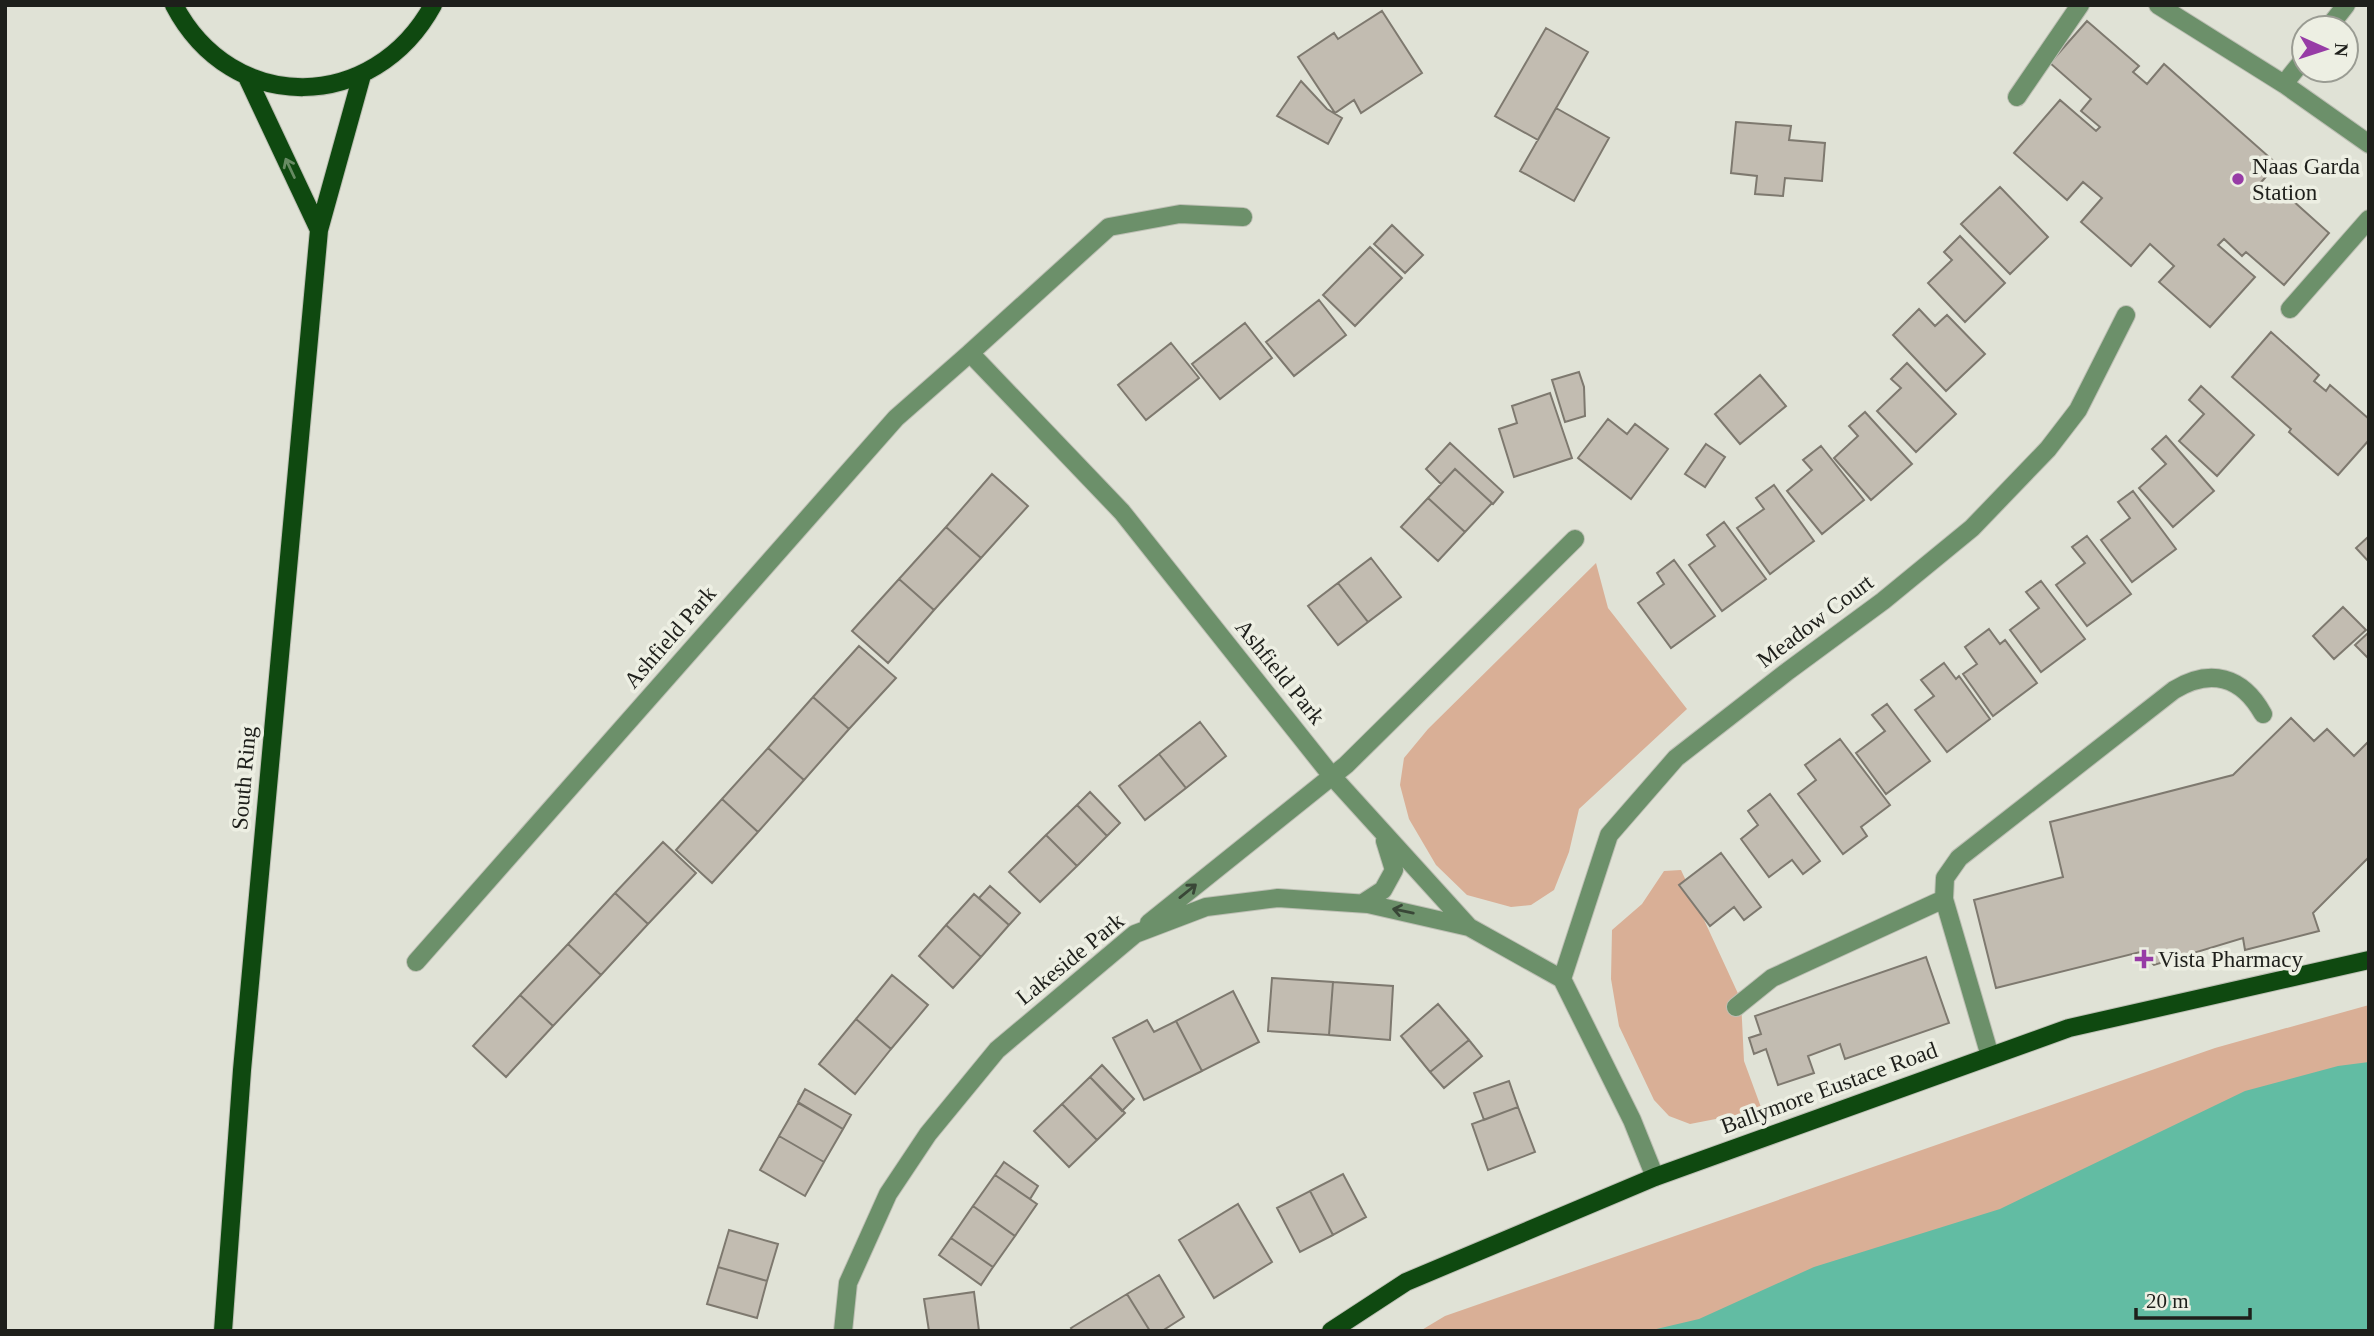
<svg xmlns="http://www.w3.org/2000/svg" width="2374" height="1336" viewBox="0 0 2374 1336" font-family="'Times New Roman',serif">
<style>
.green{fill:#d9af96}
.water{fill:#62bca3}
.building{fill:#c2bcb1;stroke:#7e796f;stroke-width:2}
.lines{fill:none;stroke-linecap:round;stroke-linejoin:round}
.minor-casing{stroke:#bdbfb4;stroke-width:20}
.major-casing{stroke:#bdbfb4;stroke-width:20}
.minor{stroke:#6c906a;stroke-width:18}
.major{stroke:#0f4910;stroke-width:18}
.oneway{stroke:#688b64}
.oneway2{stroke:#394737}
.poi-dot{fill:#973ca6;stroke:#edefe3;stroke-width:2.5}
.labels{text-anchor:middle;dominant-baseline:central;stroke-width:7;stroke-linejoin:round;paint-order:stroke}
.poi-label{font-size:23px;fill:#1e1f1b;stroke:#edefe3;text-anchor:start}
.street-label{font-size:23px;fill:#1e1f1b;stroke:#edefe3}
</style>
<rect width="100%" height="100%" fill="#e0e2d6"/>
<path class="green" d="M1596,563l12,45 79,101 -108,100 -10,43 -15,38 -23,15 -20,2 -44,-12 -31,-30 -27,-46 -9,-34 4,-27 24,-29z
M1681,870l60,130 3,61 18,49 -72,14 -21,-8 -15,-16 -35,-74 -8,-47 1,-49 30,-26 22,-33z
M2369,1005v326h-949l25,-15 770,-268z"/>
<path class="water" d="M2369,1062v269h-721l51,-12 115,-52 186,-58 245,-118 93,-25z"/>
<path class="building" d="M1382,11l40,62 -61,40 -7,-13 -19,13 -37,-56 36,-24 4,6z
M2087,21l52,45 -6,6 14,12 17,-20 113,100 -20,23 16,14 9,-10 47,42 -45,52 -38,-33 -4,4 -18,-17 -6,6 37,32 -45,50 -51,-45 15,-16 -24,-22 -19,22 -50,-44 21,-24 -19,-16 -16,18 -53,-47 46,-53 36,31 4,-4 -19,-16 10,-12 -41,-36z
M1546,28l42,24 -50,88 -43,-24z
M1301,81l26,28 15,9 -14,26 -51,-28z
M1556,108l53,30 -35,63 -54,-30z
M1736,122l55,4 -2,14 36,3 -3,38 -37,-3 -2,18 -28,-2 2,-18 -26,-3z
M2000,187l48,50 -38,37 -49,-50z
M1392,225l31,30 -18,18 -31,-29z
M1960,236l45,47 -40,39 -37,-39 24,-23 -8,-8z
M1370,247l32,31 -47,48 -32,-31z
M1319,300l27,35 -52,41 -28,-34z
M1919,309l16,17 12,-11 38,39 -39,37 -53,-56z
M1245,323l27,35 -52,41 -28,-35z
M2271,332l48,43 -5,6 12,10 4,-6 39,34v21l-31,35 -49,-43 2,-3 -59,-52z
M1171,343l28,35 -53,42 -28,-35z
M1907,363l49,51 -40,38 -39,-41 24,-23 -10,-9z
M1579,372l5,15 1,29 -20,6 -13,-42z
M1760,375l26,31 -46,38 -25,-30z
M2201,386l53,49 -37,41 -38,-35 25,-27 -15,-14z
M1550,393l22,65 -58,19 -15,-48 18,-6 -5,-17z
M1865,412l47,52 -41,36 -37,-42 24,-22 -9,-10z
M1608,419l19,15 8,-10 33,25 -37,50 -53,-41z
M2166,436l48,55 -41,36 -34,-39 27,-24 -14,-15z
M1450,443l53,49 -10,12 -38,-35 -14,15 -15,-15z
M1706,444l19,13 -20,30 -20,-13z
M1821,446l43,54 -42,34 -35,-43 25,-21 -9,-10z
M1455,469l37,34 -27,29 -37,-34z
M992,474l36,32 -47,52 -35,-31z
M1774,485l40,56 -44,33 -33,-46 27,-19 -8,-11z
M2133,491l43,58 -44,33 -31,-42 29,-22 -12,-16z
M1428,498l37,34 -27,29 -37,-34z
M1724,522l42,57 -44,32 -33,-46 26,-19 -8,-11z
M946,527l35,31 -47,52 -35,-31z
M2087,536l44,58 -44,32 -31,-41 29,-22 -13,-16z
M2369,536v26l-13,-14z
M1371,558l30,39 -33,25 -30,-39z
M1674,560l41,56 -44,32 -33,-45 26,-19 -7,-11z
M899,579l35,31 -46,53 -36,-32z
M2041,581l44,58 -44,33 -31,-42 29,-22 -13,-16z
M1338,583l30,39 -30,23 -30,-39z
M2343,607l23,23 -32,29 -21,-23z
M1989,629l11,15 5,-4 32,43 -44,33 -30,-42 14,-10 -12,-17z
M2369,632v27l-14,-14z
M859,646l37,32 -47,51 -36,-32z
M1944,663l12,16 3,-3 31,43 -43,33 -32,-42 19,-14 -13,-16z
M813,697l36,32 -45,51 -36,-32z
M1887,704l43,57 -44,33 -30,-41 29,-22 -13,-16z
M2291,718l23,23 13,-12 27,27 15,-15v116l-56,56 6,18 -74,19 -2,-12 -89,27 -14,-13 -144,36 -22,-88 89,-23 -13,-55 183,-47z
M1200,722l26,34 -40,32 -27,-34z
M1840,739l50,66 -29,22 6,9 -24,18 -45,-60 18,-14 -11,-15z
M768,748l36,32 -46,52 -36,-33z
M1159,754l27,34 -41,32 -26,-34z
M1090,792l30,31 -13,13 -30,-31z
M1770,794l50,67 -17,13 -11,-14 -23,17 -28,-38 17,-14 -10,-14z
M722,799l36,33 -46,51 -36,-33z
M1077,805l30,31 -30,30 -31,-31z
M1046,835l31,31 -37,36 -31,-30z
M663,842l33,31 -48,51 -33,-31z
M1721,853l40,54 -17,13 -10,-13 -24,19 -31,-41z
M990,886l30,27 -11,12 -30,-27z
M615,893l33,31 -47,51 -33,-31z
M974,894l35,31 -28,32 -35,-32z
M946,925l35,32 -28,31 -34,-32z
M568,944l33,31 -48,51 -33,-31z
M1926,957l23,66 -104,36 -5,-15 -32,12 6,17 -36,12 -12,-36 -12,5 -5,-16 12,-4 -6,-18z
M892,975l36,30 -37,44 -35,-30z
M1272,978l61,4 -4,53 -61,-4z
M1333,982l60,4 -3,54 -61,-5z
M1233,991l26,51 -57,29 -26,-50z
M520,995l33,31 -47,51 -33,-31z
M1438,1004l31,36 -39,32 -29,-36z
M856,1019l35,30 -36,45 -36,-30z
M1147,1020l7,12 22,-11 26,50 -58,29 -31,-62z
M1469,1040l13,16 -38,32 -14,-16z
M1102,1065l32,34 -12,12 -32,-34z
M1090,1077l35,36 -28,27 -35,-36z
M1509,1081l9,26 -34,13 -10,-27z
M805,1089l46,26 -8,14 -45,-27z
M798,1103l45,26 -19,33 -45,-26z
M1062,1104l35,36 -28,27 -35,-36z
M1518,1107l17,45 -47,18 -16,-46z
M779,1136l45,26 -19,34 -45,-26z
M1004,1162l34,24 -8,13 -35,-24z
M1343,1174l23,43 -33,18 -23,-44z
M995,1175l42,29 -22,32 -42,-30z
M1310,1191l23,44 -33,17 -23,-44z
M1238,1204l34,58 -58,36 -35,-58z
M973,1206l42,30 -22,31 -42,-29z
M729,1230l49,14 -11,37 -49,-14z
M951,1238l42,29 -12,18 -42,-30z
M718,1267l49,14 -10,37 -50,-14z
M1159,1275l25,42 -22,14h-12l-23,-37z
M974,1292l5,39h-50l-5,-32z
M1127,1294l23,37h-77l-2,-3z"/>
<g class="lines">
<defs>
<path id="minor" d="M2158,5l126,79
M2328,28l18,-23
M2304,59l-20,25 85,60
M2017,97l63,-92
M2290,309l79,-90
M970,353l139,-126 71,-13 63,3
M1363,903l20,-13 11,-20 -9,-29
M1149,923l197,-158 229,-226
M416,962l480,-544 74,-65 152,159 209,263 138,152
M1562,979l47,-144 67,-77 112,-87 95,-70 89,-73 76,-79 30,-39 48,-95
M1736,1007l36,-29 172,-79
M1990,1056l-46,-157 1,-21 14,-20 215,-168c36,-22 68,-14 89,24
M843,1331l5,-48 40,-89 40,-60 69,-84 138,-116 71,-27 72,-9 90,6 101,23 93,52 70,141 23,57"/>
<path id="major" d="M174,5c58,111 200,108 259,0
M247,77l72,153
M223,1331l19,-261 77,-840 43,-155
M1331,1331l75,-49 249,-105 414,-149 300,-68"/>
</defs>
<use href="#minor" class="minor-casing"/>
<use href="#major" class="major-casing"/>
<use href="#minor" class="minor"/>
<use href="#major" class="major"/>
</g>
<defs><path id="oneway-shaft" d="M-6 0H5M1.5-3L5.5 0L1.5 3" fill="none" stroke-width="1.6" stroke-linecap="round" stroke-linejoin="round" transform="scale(1.75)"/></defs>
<use class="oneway" href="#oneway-shaft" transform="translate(290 168) rotate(-115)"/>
<g class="oneway2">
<use href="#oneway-shaft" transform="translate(1188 891) rotate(-39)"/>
<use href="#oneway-shaft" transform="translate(1403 911) rotate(-168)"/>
</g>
<g class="poi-dot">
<circle cx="2238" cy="179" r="7"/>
<path d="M2140.5 948.5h7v7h7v7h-7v7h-7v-7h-7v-7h7z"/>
</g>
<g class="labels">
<g class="poi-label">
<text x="2252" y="166">Naas Garda<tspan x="2252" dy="26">Station</tspan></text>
<text x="2158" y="959">Vista Pharmacy</text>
</g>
<g class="street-label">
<text transform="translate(1815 621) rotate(-37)">Meadow Court</text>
<text transform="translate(670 637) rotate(-49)">Ashfield Park</text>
<text transform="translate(1280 672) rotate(51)">Ashfield Park</text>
<text transform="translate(244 778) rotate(-85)">South Ring</text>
<text transform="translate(1070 959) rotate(-39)">Lakeside Park</text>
<text transform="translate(1829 1088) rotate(-20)">Ballymore Eustace Road</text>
</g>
</g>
<rect width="2374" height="1336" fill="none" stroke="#1e1f1b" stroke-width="14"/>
<g transform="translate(2325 49) rotate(93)"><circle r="33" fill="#edefe3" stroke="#9a9c93" stroke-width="2"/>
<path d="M0-5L12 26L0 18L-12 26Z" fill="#973ca6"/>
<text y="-10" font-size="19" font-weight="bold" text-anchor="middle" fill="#1e1f1b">N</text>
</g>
<path d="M2136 1308v10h114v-10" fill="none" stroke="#1e1f1b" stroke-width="3.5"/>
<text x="2146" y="1308" font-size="21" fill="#1e1f1b" stroke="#edefe3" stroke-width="5" paint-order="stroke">20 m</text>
</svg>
